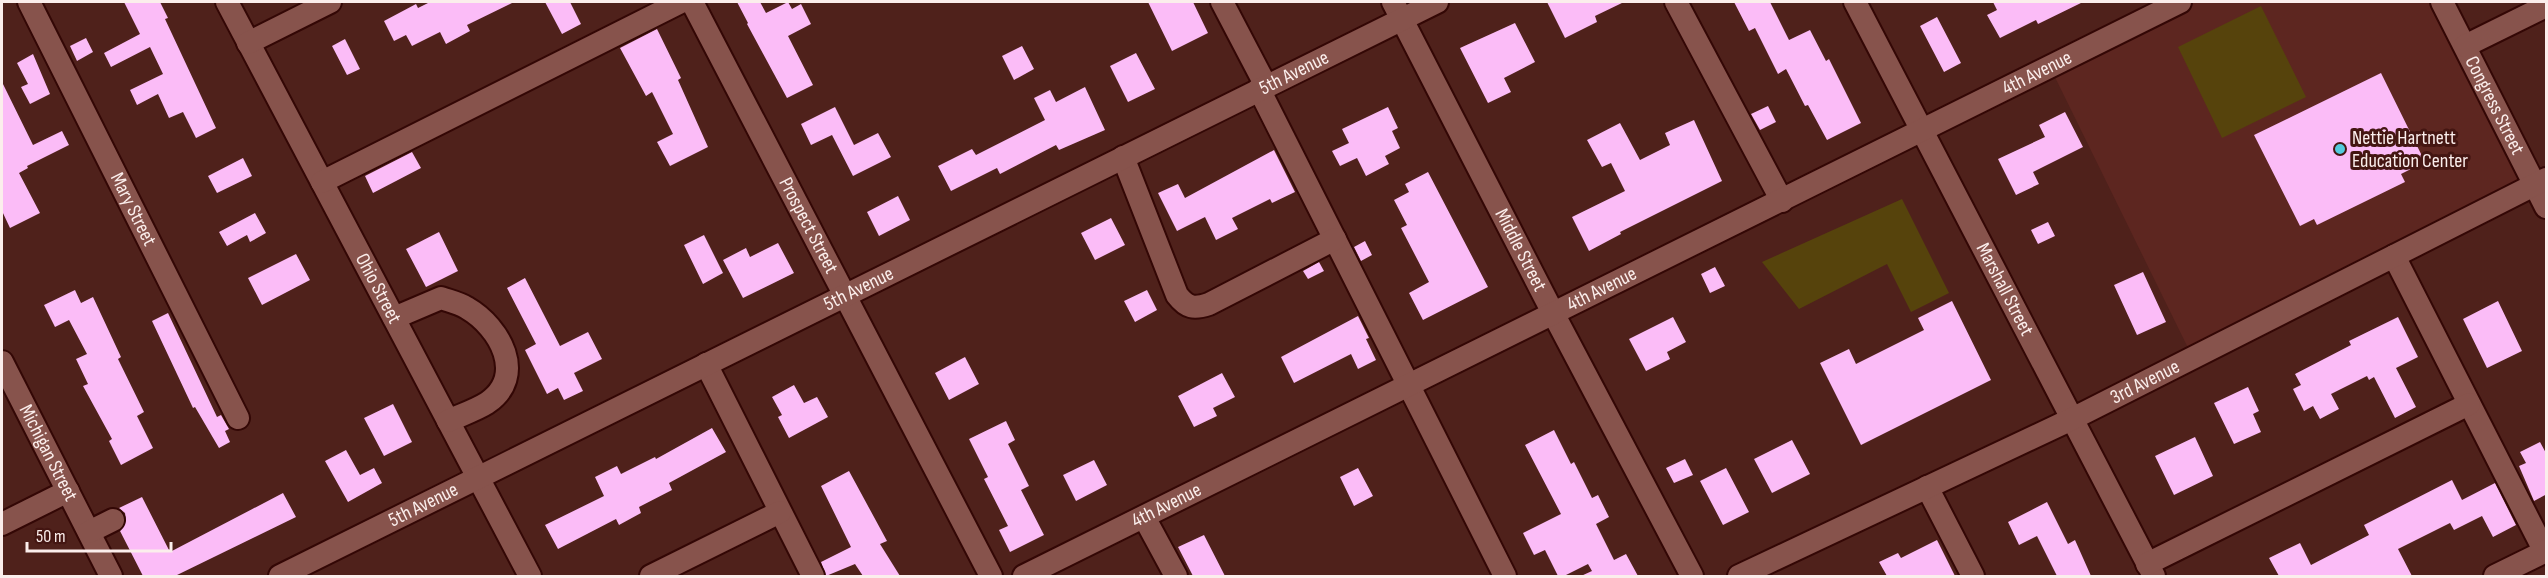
<svg xmlns="http://www.w3.org/2000/svg" width="2548" height="578" viewBox="0 0 2548 578" font-family="'Sofia Sans Condensed',sans-serif">
<style>
.built{fill:#5d2620}
.green{fill:#56430c}
.building{fill:#fbbcf7}
.lines{fill:none;stroke-linecap:round;stroke-linejoin:round}
.minor-casing{stroke:#330705;stroke-width:26}
.minor{stroke:#87534c;stroke-width:22}
.poi-dot{fill:#53cadc;stroke:#441612;stroke-width:2}
.labels{text-anchor:middle;dominant-baseline:central;stroke-width:6;stroke-linejoin:round;paint-order:stroke}
.street-label{font-size:20px;fill:#fbeeec;stroke:#441612}
.poi-label{font-size:20px;fill:#fbeeec;stroke:#441612;text-anchor:start}
</style>
<rect width="100%" height="100%" fill="#4f211b"/>
<path class="built" d="M2180,2h262l93,183 -342,173 -143,-291z"/>
<path class="green" d="M2261,6l45,91 -84,41 -44,-91z
M1902,199l47,94 -38,19 -24,-48 -88,45 -37,-47z"/>
<path class="building" d="M124,2h36l8,16 -3,1 51,109 -20,10 -13,-26 -14,6 -11,-24 -21,11 -7,-15 33,-16 -13,-27 -39,20 -7,-14 36,-19z
M430,2h84l-47,23 3,6 -24,13 -6,-12 -28,14 -6,-11 -12,6 -10,-20 32,-17 2,4z
M545,2h25l11,22 -19,10z
M737,2h23l6,11 22,-11 4,7 9,-5 10,20 -23,12 25,49 -26,13 -40,-74 1,-1z
M1148,2h45l15,31 -36,18z
M1547,2h77l-29,14 2,6 -32,16z
M1734,2h36l19,38 21,-10 16,31 3,-2 32,64 -34,17 -19,-35 -3,1 -19,-37 -8,5 -23,-46 -6,3z
M1993,2h90l-45,22 -2,-4 -36,18 -13,-23 10,-5z
M1937,17l24,46 -17,9 -24,-46z
M1515,23l20,39 -31,16 7,14 -23,11 -28,-55z
M657,29l24,49 -3,2 30,67 -38,19 -13,-24 16,-8 -21,-42 -6,4 -26,-48z
M86,38l7,14 -16,9 -7,-15z
M345,39l15,30 -13,6 -15,-29z
M1022,46l12,23 -20,11 -12,-24z
M1136,53l19,36 -27,13 -18,-36z
M33,54l17,40 -20,10 -9,-17 7,-3 -11,-21z
M2381,73l44,89 -24,12 4,8 -88,43 -3,-6 -14,7 -46,-91z
M2,82l31,63 29,-14 7,14 -42,21 1,2 -9,5 21,40 -30,15 -8,-17z
M1085,87l20,43 -46,20 -3,-5 -56,29 -3,-6 -46,23 -13,-25 34,-17 4,6 69,-35 -11,-22 16,-8 6,12z
M1768,106l8,16 -16,8 -9,-16z
M835,107l19,38 24,-12 13,24 -38,19 -21,-41 -21,10 -10,-21z
M1388,107l10,21 -6,3 8,17 -15,8 4,8 -23,12 -9,-18 -17,8 -8,-15 17,-8 -7,-14z
M2065,112l18,35 -50,25 6,12 -23,11 -18,-36 47,-22 -6,-12z
M1694,120l28,61 -102,51 1,2 -32,17 -17,-34 53,-26 -14,-28 -9,4 -15,-27 33,-17 20,37 30,-15 -5,-12z
M1274,150l21,42 -23,11 -2,-4 -38,19 6,11 -22,11 -11,-23 -28,14 -19,-38 20,-9 7,14z
M412,152l9,16 -48,25 -8,-17z
M243,158l9,18 -35,17 -9,-17z
M1428,172l60,115 -65,33 -14,-27 20,-11 -28,-54 6,-3 -13,-25 15,-8 -4,-8z
M898,196l12,24 -31,16 -12,-24z
M255,213l11,20 -16,9 -3,-7 -20,11 -8,-14z
M1111,218l14,27 -30,15 -14,-27z
M2048,222l7,14 -17,8 -7,-14z
M439,232l19,39 -32,16 -20,-38z
M704,235l19,38 -20,11 -19,-39z
M1365,241l7,14 -11,6 -7,-14z
M778,243l16,30 -51,25 -20,-38 23,-12 4,9z
M296,254l14,26 -48,25 -14,-27z
M1319,262l5,9 -16,8 -5,-8z
M1715,267l10,19 -15,7 -9,-19z
M2143,272l23,50 -29,13 -23,-50z
M525,278l35,68 28,-14 14,27 -28,14 9,18 -19,9 -6,-12 -11,6 -22,-44 11,-6 -29,-56z
M75,290l6,13 12,-6 28,60 -3,2 26,53 -7,4 16,32 -32,17 -12,-24 3,-2 -29,-53 5,-2 -12,-25 11,-5 -18,-34 -14,7 -11,-22z
M1147,290l10,20 -22,12 -11,-21z
M1952,301l39,79 -130,65 -41,-82 29,-14 7,15 68,-34 -6,-12z
M2498,301l24,50 -35,17 -24,-49z
M168,313l49,104 4,-2 8,14 -4,2 5,11 -11,6 -24,-41 -2,1 -41,-87z
M1358,316l11,22 -3,1 10,21 -18,9 -7,-15 -57,29 -13,-26z
M1673,317l13,25 -19,10 3,7 -24,12 -17,-32z
M2398,317l20,40 -22,11 20,39 -21,11 -21,-41 -5,3 -2,-4 -36,18 8,15 -19,10 -7,-13 -9,5 -11,-22 8,-4 -6,-11 56,-29 -2,-4z
M965,357l14,27 -30,16 -14,-27z
M1222,373l13,24 -22,11 4,8 -23,11 -16,-31z
M794,385l10,18 13,-6 11,20 -39,21 -11,-21 4,-2 -10,-18z
M2248,387l11,24 -6,3 8,18 -27,12 -20,-41z
M393,404l19,38 -28,14 -20,-38z
M1006,421l9,19 -7,4 21,42 -8,4 23,45 -34,17 -11,-22 9,-4 -24,-47 4,-2 -19,-38z
M712,428l14,24 -57,31 3,7 -33,17 2,6 -22,12 -3,-6 -58,30 -13,-24 59,-29 -9,-19 22,-11 4,8 34,-17 1,2z
M1554,430l17,34 3,-2 18,36 6,-3 11,22 -13,7 18,36 12,-6 12,22h-57l11,-5 -4,-7 -24,12h-6l-13,-26 -11,5 -11,-22 38,-19 -36,-69z
M2195,437l18,39 -39,19 -19,-39z
M1792,440l18,34 -38,19 -18,-34z
M2540,442l7,13v39l-13,7 -15,-35 7,-3 -6,-11z
M346,450l14,25 14,-7 8,15 -34,19 -23,-41z
M1685,459l8,16 -19,8 -8,-15z
M1094,460l13,25 -31,16 -13,-26z
M1358,468l15,28 -19,10 -14,-29z
M1726,468l23,44 -26,13 -23,-44z
M849,471l38,70 -7,3 20,32h-37l-8,-12 -29,12 -5,-14 30,-15 -30,-61z
M2452,480l10,20 33,-17 21,42 -23,12 -11,-21 -28,14 -4,-7 -52,26 14,27h-133l-10,-18 31,-15 11,22 58,-30 -5,-10z
M283,493l13,24 -121,59h-32l-23,-45 6,-11 -1,-7 -6,-5 23,-11 28,55z
M2047,502l21,42 7,-4 16,36h-34l-20,-40 -18,9 -11,-23z
M1204,535l21,41h-32l-15,-29z
M1937,540l18,36h-68l-8,-14 19,-9 3,5z"/>
<g class="lines">
<defs>
<g id="minor">
<path id="s1" d="M29,2l209,416"/>
<path id="s2" d="M227,2l303,574"/>
<path id="s3" d="M692,2l299,574"/>
<path d="M1222,2l44,84"/>
<path id="s4" d="M1393,2l160,311 139,263"/>
<path d="M1676,2l106,199"/>
<path id="s5" d="M1855,2l299,574"/>
<path id="s6" d="M2442,2l104,205"/>
<path d="M248,43l82,-41"/>
<path d="M2465,46l81,-40"/>
<path d="M1259,89l246,487"/>
<path d="M1123,157l54,138c10,13 17,14 32,9l126,-65"/>
<path d="M322,182l359,-180"/>
<path d="M2394,256l151,296"/>
<path d="M394,318l47,-20c8,3 18,5 26,10 33,19 60,68 20,95 -11,7 -26,12 -39,18"/>
<path id="s7" d="M2,362l109,214"/>
<path d="M706,364l107,212"/>
<path d="M1927,487l46,89"/>
<path d="M1144,517l32,59"/>
<path d="M2,524l66,-33"/>
<path d="M89,532l24,-12"/>
<path d="M2147,564l322,-160"/>
<path id="s8" d="M280,576l1157,-574"/>
<path d="M651,576l129,-64"/>
<path id="s9" d="M1024,576l1156,-574"/>
<path id="s10" d="M1739,576l333,-157 474,-240"/>
<path d="M2495,576l51,-25"/>
</g>
</defs>
<use href="#minor" class="minor-casing"/>
<use href="#minor" class="minor"/>
</g>
<circle class="poi-dot" cx="2340" cy="149" r="6"/>
<g class="labels">
<g class="street-label">
<text stroke="none"><textPath href="#s8" startOffset="1132">5th Avenue</textPath></text>
<text stroke="none"><textPath href="#s9" startOffset="1131">4th Avenue</textPath></text>
<text stroke="none"><textPath href="#s6" startOffset="116">Congress Street</textPath></text>
<text stroke="none"><textPath href="#s1" startOffset="232">Mary Street</textPath></text>
<text stroke="none"><textPath href="#s3" startOffset="252">Prospect Street</textPath></text>
<text stroke="none"><textPath href="#s4" startOffset="279">Middle Street</textPath></text>
<text stroke="none"><textPath href="#s8" startOffset="646">5th Avenue</textPath></text>
<text stroke="none"><textPath href="#s2" startOffset="324">Ohio Street</textPath></text>
<text stroke="none"><textPath href="#s9" startOffset="645">4th Avenue</textPath></text>
<text stroke="none"><textPath href="#s5" startOffset="324">Marshall Street</textPath></text>
<text stroke="none"><textPath href="#s10" startOffset="450">3rd Avenue</textPath></text>
<text stroke="none"><textPath href="#s7" startOffset="102">Michigan Street</textPath></text>
<text stroke="none"><textPath href="#s8" startOffset="160">5th Avenue</textPath></text>
<text stroke="none"><textPath href="#s9" startOffset="159">4th Avenue</textPath></text>
</g>
<g class="poi-label">
<text x="2352" y="138">Nettie Hartnett<tspan x="2352" dy="23">Education Center</tspan></text>
</g>
</g>
<rect width="2548" height="578" fill="none" stroke="#fbeeec" stroke-width="6"/>
<path d="M27 542v9h144v-9" fill="none" stroke="#fbeeec" stroke-width="3"/>
<text x="36" y="542" font-size="18" fill="#fbeeec" stroke="#441612" stroke-width="4.5" paint-order="stroke">50 m</text>
</svg>
